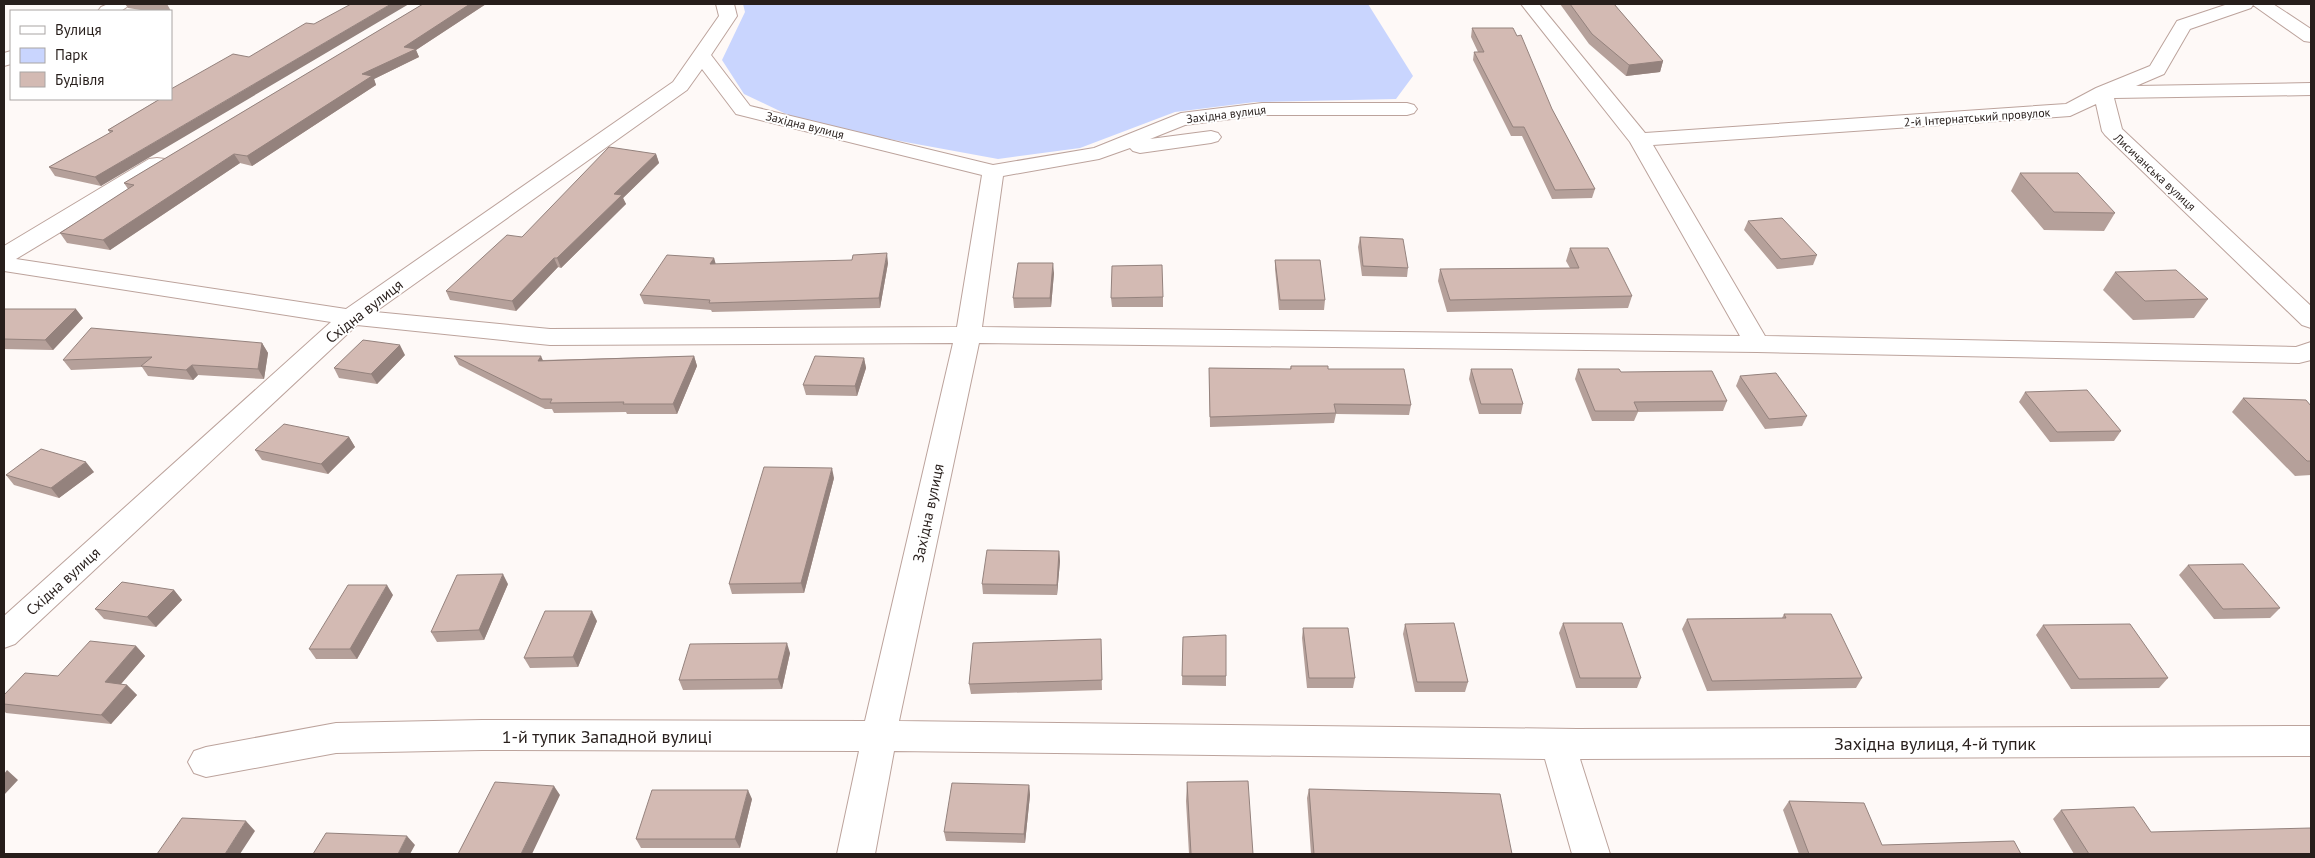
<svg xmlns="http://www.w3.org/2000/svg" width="2315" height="858" viewBox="0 0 2315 858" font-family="'PT Sans',sans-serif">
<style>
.green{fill:#c9d5fe}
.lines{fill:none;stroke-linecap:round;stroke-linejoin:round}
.minor-casing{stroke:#bca39c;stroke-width:2}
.minor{fill:#fff;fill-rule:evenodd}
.wall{fill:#b5a09a}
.shaded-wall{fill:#94827d}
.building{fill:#d3bab3;stroke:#94827d}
.labels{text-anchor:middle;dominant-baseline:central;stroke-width:4;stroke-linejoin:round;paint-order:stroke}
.far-street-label{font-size:12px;fill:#271e1b;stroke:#fff}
.street-label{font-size:15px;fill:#271e1b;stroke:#fff}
.near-street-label{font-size:18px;fill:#271e1b;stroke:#fff}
</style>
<rect width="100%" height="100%" fill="#fef9f7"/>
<path class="green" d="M743,4h625l45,72 -17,23 -141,3 -80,10 -95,36 -82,11 -191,-35 -63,-30 -22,-34 23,-48z"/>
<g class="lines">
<defs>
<path id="minor" d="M108,4h23l-10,7h-23l3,-4z
M716,4h18l3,12 -26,39 39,51 243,59 101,-17 87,-35 81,-10h145l7,2 3,4 -3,4 -7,2h-145l-77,10 -35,14 61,-8 7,2 3,4 -3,4 -7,2 -71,10 -7,-2 -3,-3 -31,11 -96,17 -21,151 758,9 -110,-194 -109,-138h18l106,129 421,-29 30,-16 54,-22 27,-45 51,-17h45l38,25v13l-7,-1 -51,-36 -2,3 -61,21 -26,45 -28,12 175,-3v12l-197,3 8,31 189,177v22l-9,-3 -197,-190 -3,-4 -6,-27 -26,12 -417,29 112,191 531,11 15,-5v18l-12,3 -542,-11 -778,-9 -80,378 678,8 734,-3v30l-731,3 30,95h-38l-27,-95 -651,-8 -19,103h-38l22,-103 -377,-1 -146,3 -130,24 -12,-4 -6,-11 6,-11 12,-4 130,-24 146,-3 383,1 88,-378 -403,2 -193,-20 -342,319 -11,4v-32l327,-294 -327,-51v-25l145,-87 8,-1 8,1 3,5 -3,5 -149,90 330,50 327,-227 46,-66zM702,69l34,45 246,61 -25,152 -407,2 -175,-17 312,-222z
M11,51v13l-7,2v-13z"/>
</defs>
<use href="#minor" class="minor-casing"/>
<use href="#minor" class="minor"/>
</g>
<path class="wall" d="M125,4h42l4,7h-24l-19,-3z
M423,4h63l-70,46 3,7 -45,22 2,6 -124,81 -12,-3 -130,87 -43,-7 -7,-10 68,-44 -4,-6z
M1560,4h54l49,57 -3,11 -34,4 -37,-32z
M1472,28l80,81 43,80 -3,9 -40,1 -30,-63h-11l-38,-76 1,-8h4l-7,-15z
M157,99h14l-70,87 -46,-10 -6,-9 61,-34 -2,-3 50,-30z
M656,154l3,9 -36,35 3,6 -65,64 -3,-1 -42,44 -66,-11 -4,-9 76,-54z
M2020,173l95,40 -11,18 -60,-1 -33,-39z
M1748,221l69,34 -4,10 -36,4 -33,-39z
M1360,237l48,31 -1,9 -45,-1 -4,-29z
M1570,248l62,48 -4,12 -181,4 -9,-31 2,-12 130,-1 -4,-7z
M714,258l1,6 173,-1 -8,45 -168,4 -1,-2 -67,-6 -4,-9z
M1275,260l50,40 -1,10h-45l-4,-41z
M2115,272l93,27 -14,19 -61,2 -30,-30z
M1054,273l-3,34 -37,1 -1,-10z
M1163,297v10h-51l-1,-9z
M4,309l79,9 -30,32 -49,-1z
M262,343l6,10 -4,26 -66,-4 -5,5 -45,-4 -6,-9 -71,3 -8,-10z
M405,355l-28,29 -38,-6 -5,-10z
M454,356l89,4 151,-4 3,10 -20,48h-50l-1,-2 -72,1 -2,-4h-7l-86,-44z
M864,358l2,10 -9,28 -51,-1 -3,-10z
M1291,366l37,3 83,36 -2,10 -73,-1 -2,9 -124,4 -1,-59 81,1z
M1471,369l52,35 -2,10h-42l-10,-35z
M1578,369l43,3 106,29 -4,10 -85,1 -4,9h-42l-17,-42z
M1740,376l67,40 -5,10 -37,3 -29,-43z
M2025,392l96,39 -7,10 -64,1 -31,-40z
M2243,398l68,8v69l-16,1 -63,-64z
M349,437l6,10 -27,27 -66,-14 -7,-10z
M94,472l-35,26 -45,-13 -8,-10z
M834,478l-30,115 -72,1 -3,-10z
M1059,551l1,10 -3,34 -74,-1 -1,-10z
M2188,565l92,43 -10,10 -56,1 -35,-44z
M508,584l-24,56 -47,2 -6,-10z
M174,590l8,10 -26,27 -52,-8 -9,-10z
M393,595l-36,64h-41l-7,-10z
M1784,614l78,64 -6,10 -149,3 -25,-62 5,-10 95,-1z
M597,621l-19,46 -48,1 -6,-10z
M1563,623l78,55 -4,10h-61l-17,-55z
M1405,624l63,58 -3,10h-50l-12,-58z
M2043,625l125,53 -9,10 -88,1 -35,-54z
M1303,628l52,50 -2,10h-46l-5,-50z
M1183,637l43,39v10l-44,-1z
M136,646l9,10 -24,28 6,1 10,10 -26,29 -105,-11 -2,-2v-16l54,-19z
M1101,649l1,41 -131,4 -2,-10z
M790,653l-8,36 -99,1 -4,-10z
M1187,782l66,72h-64l-3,-53z
M1029,785l1,10 -5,48 -79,-2 -2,-9z
M1309,789l203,65h-201l-4,-56z
M752,799l-12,49h-99l-5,-9z
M1789,801l93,44 139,9h-222l-16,-44z
M2061,810l90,22 160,22h-237l-21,-35z"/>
<path class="shaded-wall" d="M391,4h18l-308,182 -6,-9z
M470,4h16l-70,46 3,7 -45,22 2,6 -124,81 -5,-10 115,-82z
M1663,61l-3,11 -34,4 3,-11z
M234,154l6,9 -130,87 -7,-10z
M656,154l3,9 -36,35 3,6 -65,64 -4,-10 57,-64z
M887,253l1,10 -8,45 -1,-10z
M554,258l4,9 -42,44 -4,-10z
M714,258l3,10 -7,-4z
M1053,263l1,10 -3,34 -1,-9z
M76,309l7,9 -30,32 -8,-10z
M262,343l6,10 -4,26 -6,-10z
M400,345l5,10 -28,29 -6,-10z
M541,356l4,9 -7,-4z
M694,356l3,10 -20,48 -4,-10z
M864,358l2,10 -9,28 -2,-10z
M192,365l6,10 -5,5 -7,-10z
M349,437l6,10 -27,27 -7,-10z
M86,462l8,10 -35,26 -8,-10z
M832,468l2,10 -30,115 -3,-10z
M1059,551l1,10 -3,34v-10z
M503,574l5,10 -24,56 -5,-10z
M387,585l6,10 -36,64 -7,-10z
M174,590l8,10 -26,27 -9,-10z
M592,611l5,10 -19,46 -5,-10z
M787,643l3,10 -8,36 -4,-10z
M136,646l9,10 -31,36 -9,-10z
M127,685l10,10 -26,29 -10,-9z
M7,770l11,10 -14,15v-21z
M1029,785l1,10 -5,48 -1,-9z
M554,786l6,9 -28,59h-11z
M748,790l4,9 -12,49 -5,-9z
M246,821l9,10 -15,23h-15z
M407,836l8,9 -5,9h-12z"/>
<path class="building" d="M351,4h40l-296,173 -46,-10 64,-36 -5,-1 52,-31h11v-10l62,-35 16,3 57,-34 8,1z
M423,4h47l-66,43 12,2 -54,25 10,2 -125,80 -13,-2 -131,86 -43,-7 74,-48 -10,-2z
M1570,4h44l49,57 -34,4 -37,-31z
M1472,28h41l4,8 4,-1 31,74 43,80 -40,1 -31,-63h-11l-39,-75h10z
M609,147l47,7 -42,40 8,1 -65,63h-3l-42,43 -66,-10 61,-56 15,2z
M2020,173h58l37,40 -61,-1z
M1782,218l35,37 -36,4 -33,-38z
M1360,237l43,2 5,29 -45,-2z
M1570,248h38l24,48 -182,4 -10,-31 139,-1z
M887,253l-8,45 -170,5 1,-3 -70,-5 27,-40 47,3 -4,6 142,-4 1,-5z
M1275,260h45l5,40h-45z
M1018,263h35l-3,35h-37z
M1162,265l1,32 -52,1 1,-32z
M2176,270l32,29 -63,2 -30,-29z
M4,309h72l-31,31 -41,-1z
M91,328l171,15 -4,26 -66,-4 -6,5 -45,-4 11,-9 -89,3z
M363,340l37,5 -29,29 -37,-6z
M454,356h87l-3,5 156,-5 -21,48h-50l1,-2 -74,1 2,-4h-11z
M815,356l49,2 -9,28 -52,-1z
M1291,366h37v3h76l7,36 -77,-1 2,9 -126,4 -1,-49 82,1z
M1471,369h41l11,35h-42z
M1578,369h41l2,3 91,-1 15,30 -93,1 4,9h-43z
M1776,373l31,43 -38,3 -29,-43z
M2087,390l34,41 -64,1 -32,-40z
M2243,398l63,2 5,6v55h-4z
M284,424l65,13 -28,27 -66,-14z
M41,449l45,13 -35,26 -45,-13z
M764,467l68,1 -31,115 -72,1z
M987,550l72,1 -2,34 -75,-1z
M2243,564l37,44 -57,1 -35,-44z
M503,574l-24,56 -48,2 26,-57z
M122,582l52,8 -27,27 -52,-8z
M348,585h39l-37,64h-41z
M545,611h47l-19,46 -49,1z
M1784,614h47l31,64 -150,3 -25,-62 99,-1z
M1454,623l14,59h-51l-12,-58z
M1563,623h59l19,55h-61z
M2130,624l38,54 -89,1 -36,-54z
M1303,628h45l7,50h-46z
M1226,635v41h-44l1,-39z
M1101,639l1,41 -133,4 4,-41z
M90,641l46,5 -31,36 22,3 -26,30 -97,-11v-9l21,-22 33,3z
M787,643l-9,36 -99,1 11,-36z
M1248,781l5,73h-62l-4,-72z
M495,782l59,4 -33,68h-63z
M952,783l77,2 -5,49 -80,-2z
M1309,789l191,5 12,60h-198z
M652,790h96l-13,49h-99z
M1789,801l75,2 18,42 132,-4 7,13h-212z
M2134,807l17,25 160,-4v26h-222l-28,-44z
M182,818l64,3 -21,33h-68z
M326,833l81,3 -9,18h-85z"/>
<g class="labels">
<g class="far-street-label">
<text transform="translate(1226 114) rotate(-7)">Західна вулиця</text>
<text transform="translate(1977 117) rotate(-4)">2-й Інтернатський провулок</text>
<text transform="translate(805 125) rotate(14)">Західна вулиця</text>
<text transform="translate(2155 172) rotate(43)">Лисичанська вулиця</text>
</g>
<g class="street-label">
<text transform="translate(364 311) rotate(-38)">Східна вулиця</text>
<text transform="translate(928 513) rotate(-78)">Західна вулиця</text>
<text transform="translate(63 581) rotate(-42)">Східна вулиця</text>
</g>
<g class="near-street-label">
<text x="607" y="736">1-й тупик Западной вулиці</text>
<text x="1935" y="743">Західна вулиця, 4-й тупик</text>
</g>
</g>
<rect width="2315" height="858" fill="none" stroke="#271e1b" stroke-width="10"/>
<rect x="10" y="10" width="162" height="90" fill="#ffffff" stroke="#a9a5a4"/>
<rect x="20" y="26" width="25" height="8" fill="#ffffff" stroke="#a9a5a4"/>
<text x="55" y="35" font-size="15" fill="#271e1b">Вулиця</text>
<rect x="20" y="48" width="25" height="15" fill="#c9d5fe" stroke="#a9a5a4"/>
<text x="55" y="60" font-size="15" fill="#271e1b">Парк</text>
<rect x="20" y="72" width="25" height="15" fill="#d3bab3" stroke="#a9a5a4"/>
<text x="55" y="85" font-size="15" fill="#271e1b">Будівля</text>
</svg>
